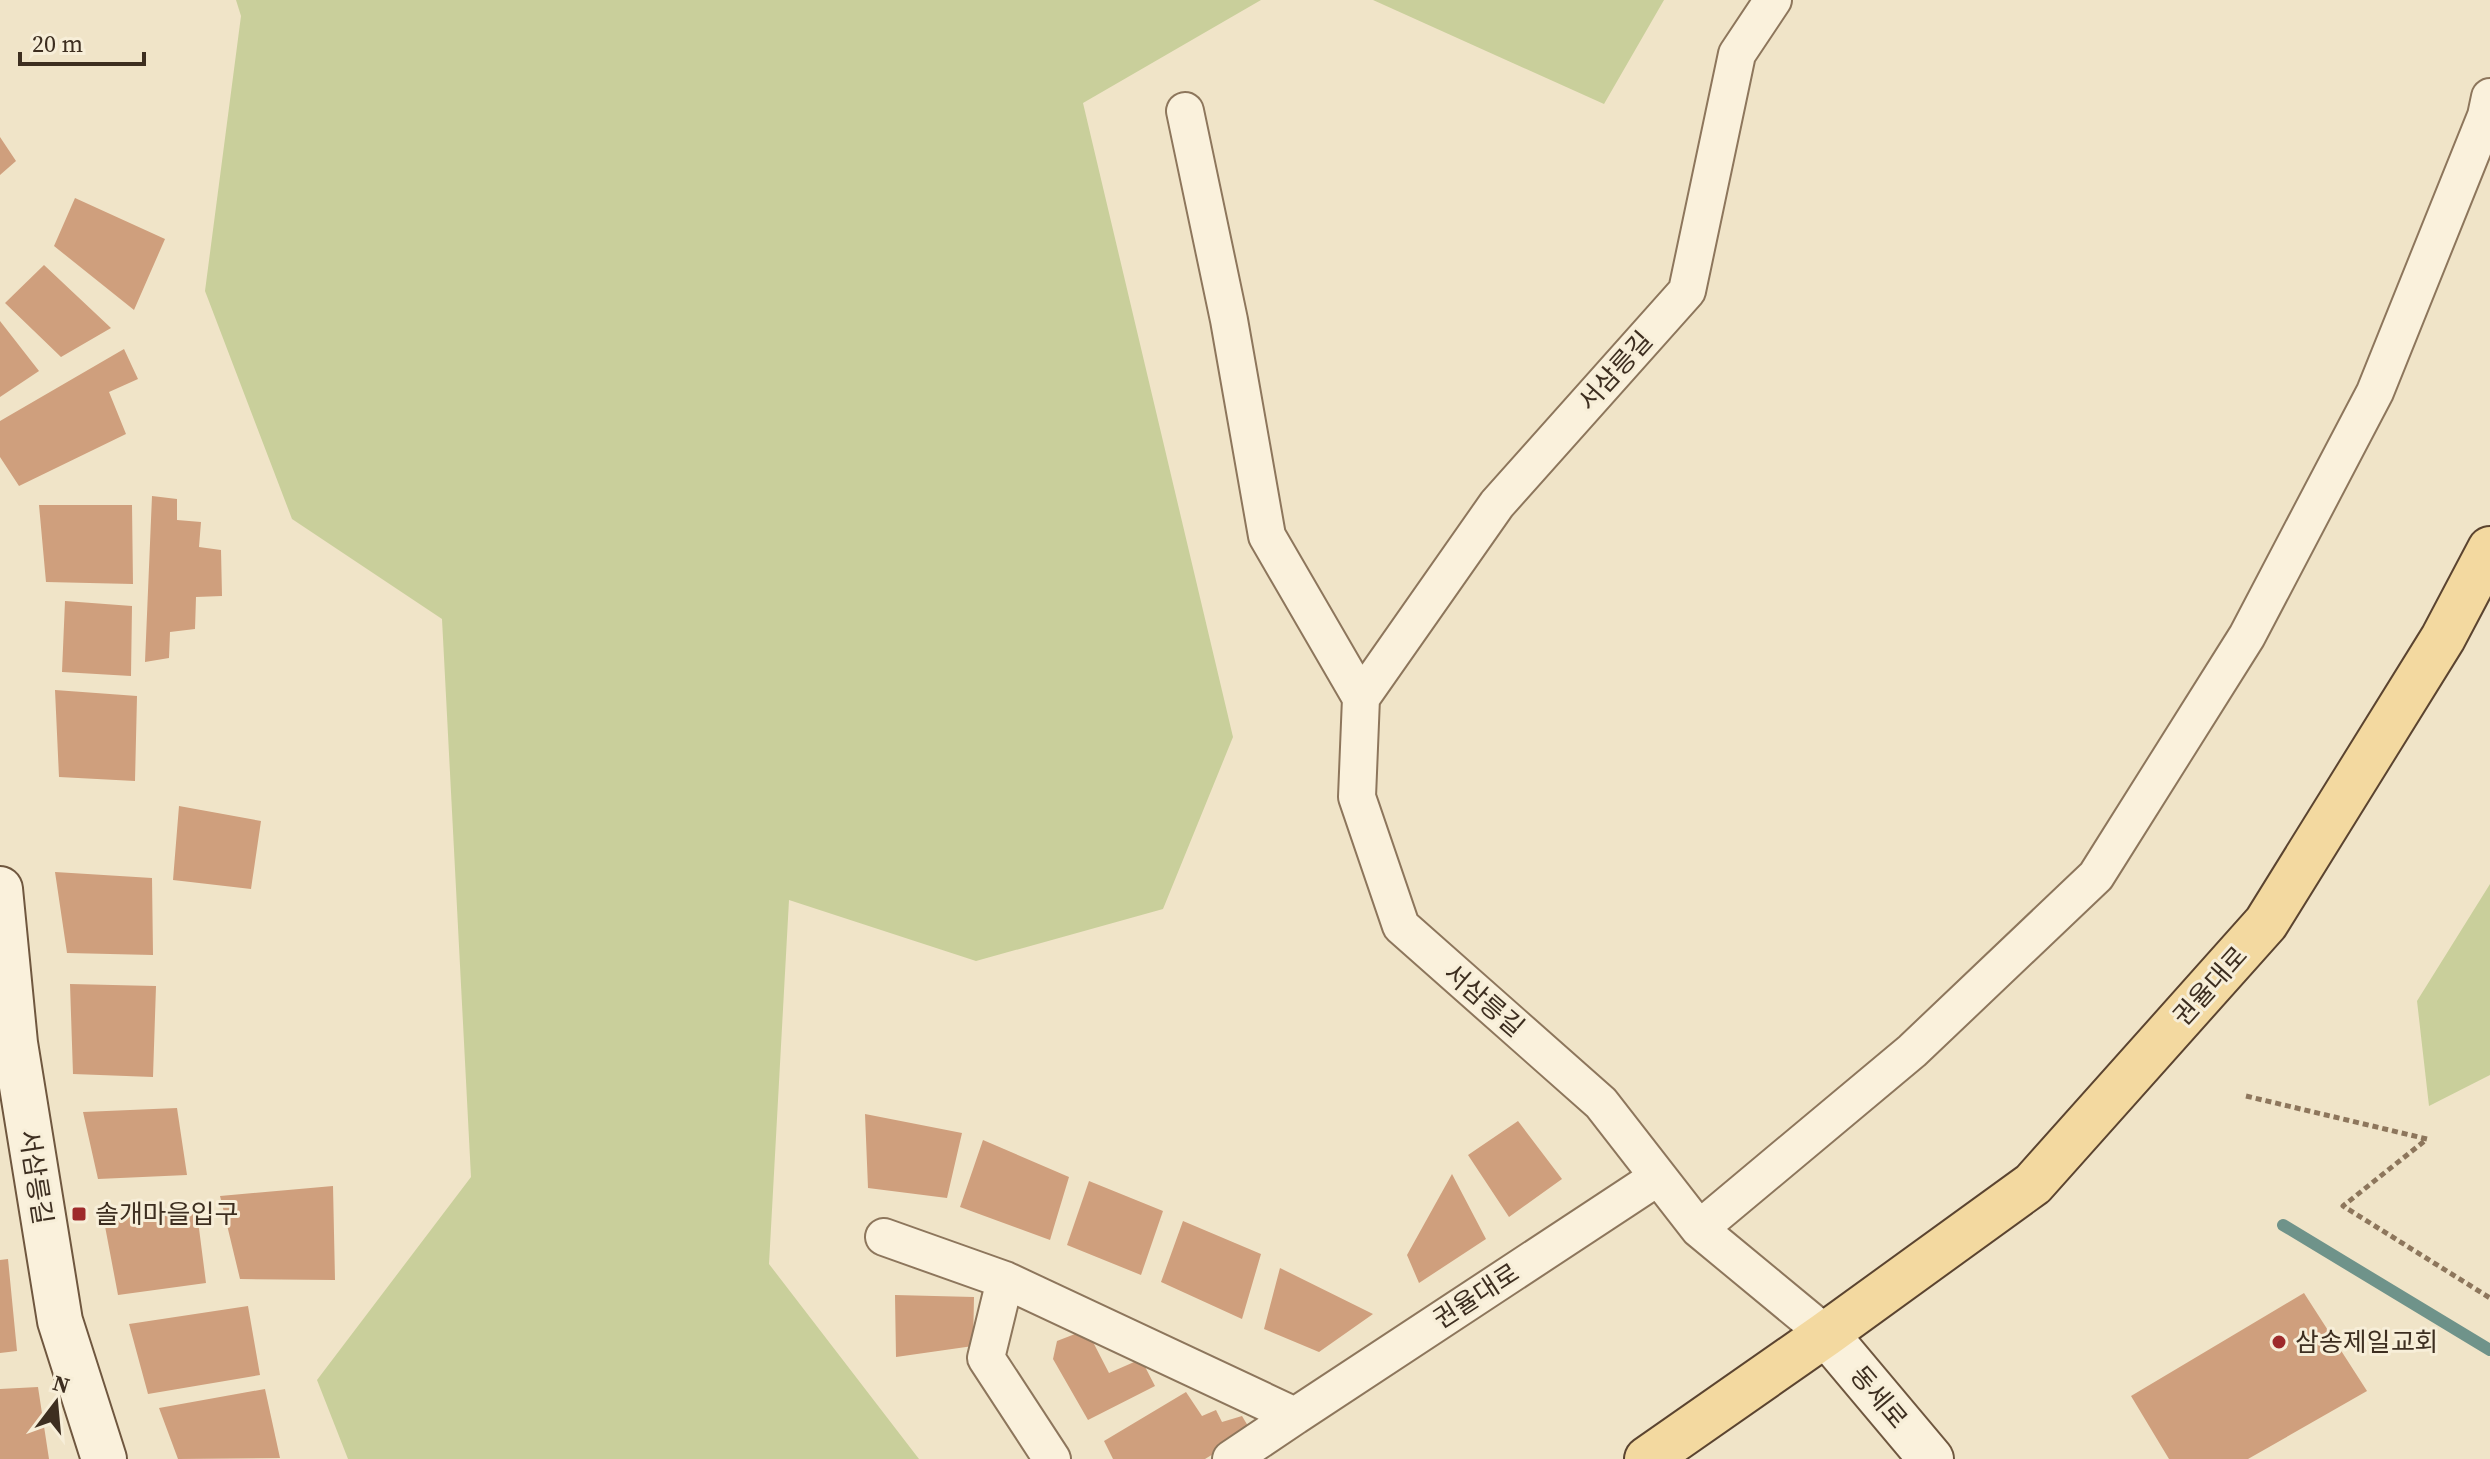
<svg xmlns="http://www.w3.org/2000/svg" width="2490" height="1459" viewBox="0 0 2490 1459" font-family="'Source Serif 4','Noto Sans KR',serif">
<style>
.green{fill:#c9cf9b}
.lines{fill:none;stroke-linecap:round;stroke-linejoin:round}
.stream{stroke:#6f938a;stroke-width:12}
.building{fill:#cf9f7d}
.street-casing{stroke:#8d765c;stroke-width:40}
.secondary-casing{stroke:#6f573f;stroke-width:48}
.primary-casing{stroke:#5b4430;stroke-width:48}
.path{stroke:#8d765c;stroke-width:5;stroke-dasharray:6 4;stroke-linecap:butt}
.street{stroke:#faf1dc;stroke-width:36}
.secondary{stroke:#faf1dc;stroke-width:44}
.primary{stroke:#f3d9a0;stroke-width:44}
.poi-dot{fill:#9e2a2b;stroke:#f7eed8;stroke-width:3}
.labels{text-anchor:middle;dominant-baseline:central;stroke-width:6;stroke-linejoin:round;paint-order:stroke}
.street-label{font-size:26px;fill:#3d2e20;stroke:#f7eed8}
.poi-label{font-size:26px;fill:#3d2e20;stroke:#f7eed8;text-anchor:start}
</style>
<rect width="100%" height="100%" fill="#f0e4c8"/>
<path class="green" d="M236,0h1025l-178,103 150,634 -70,172 -187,52 -187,-61 -20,364 150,195h-571l-31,-79 154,-203 -29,-558 -150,-100 -87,-228 36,-275z
M1373,0h291l-60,104z
M2490,884v191l-61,31 -12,-105z"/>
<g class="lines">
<path class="stream" d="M2283,1225l207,125"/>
</g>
<path class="building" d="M0,137l16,24 -16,14z
M75,198l90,41 -31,71 -80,-64z
M44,265l67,63 -50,29 -56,-54z
M0,321l39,50 -39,26z
M124,349l14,30 -29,13 17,42 -107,52 -19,-29v-36z
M152,496l25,3v21l24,2 -2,25 22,3 1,46 -26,1 -1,32 -25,3 -1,26 -24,4z
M39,505h93l1,79 -87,-2z
M65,601l67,5 -1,70 -69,-4z
M55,690l82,6 -2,85 -76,-4z
M179,806l82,15 -10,68 -78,-9z
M55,872l97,6 1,77 -86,-2z
M70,984l86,2 -3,91 -80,-3z
M177,1108l10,67 -89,4 -15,-67z
M865,1114l97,19 -15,65 -79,-10z
M1518,1121l44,58 -53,38 -41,-62z
M983,1140l86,37 -19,63 -90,-33z
M1452,1174l34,65 -67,44 -12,-28z
M1089,1181l74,30 -22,64 -74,-30z
M333,1186l2,94 -95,-1 -20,-83z
M196,1205l10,78 -88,12 -14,-74z
M1183,1221l78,33 -19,65 -81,-37z
M8,1259l9,92 -17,2v-93z
M1280,1268l93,46 -54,38 -55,-23z
M2304,1293l63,98 -119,68h-79l-38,-63z
M895,1295l79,2 -1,49 -77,11z
M248,1306l12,69 -112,19 -19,-70z
M1075,1334l18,8 16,31 32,-14 14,27 -67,34 -35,-61 4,-18z
M38,1387l11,72h-49v-70z
M265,1389l15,69 -102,1 -19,-51z
M1186,1392l16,24 14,-6 6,12 20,-6 9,15 -46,28h-92l-9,-18z"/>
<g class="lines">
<defs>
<path id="street" d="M1773,0l-36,54 -50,237 -190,213 -136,194 -4,99 44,129 200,177 98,126 127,105
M1185,111l44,209 38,216 94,162
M1699,1229l213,-178 184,-175 151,-240 128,-244 111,-276 4,-19
M884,1237l121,43 290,136 363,-239
M1005,1280l-19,78 66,101
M1231,1459l64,-43"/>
<path id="secondary" d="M0,889l15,154 45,278 44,138
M1826,1334l105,125"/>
<path id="primary" d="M1647,1459l179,-125 207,-150 233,-261 177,-285 47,-89"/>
</defs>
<use href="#street" class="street-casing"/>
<use href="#secondary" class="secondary-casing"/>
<use href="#primary" class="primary-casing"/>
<path class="path" d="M2246,1096l181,43 -84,67 147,92"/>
<use href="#street" class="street"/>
<use href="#secondary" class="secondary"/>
<use href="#primary" class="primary"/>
</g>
<g class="poi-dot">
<rect x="71" y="1206" width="16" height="16" rx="4"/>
<circle cx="2279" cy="1342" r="8"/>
</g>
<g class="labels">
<g class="street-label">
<text transform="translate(1615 371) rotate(-48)">서삼릉길</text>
<text transform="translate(2210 986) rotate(-48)">권율대로</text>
<text transform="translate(1484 1000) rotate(41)">서삼릉길</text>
<text transform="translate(36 1177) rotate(81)">서삼릉길</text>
<text transform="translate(1476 1296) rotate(-33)">권율대로</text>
<text transform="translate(1879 1397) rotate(50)">동세로</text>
</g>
<g class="poi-label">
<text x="95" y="1214">솔개마을입구</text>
<text x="2295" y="1342">삼송제일교회</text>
</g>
</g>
<g transform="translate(56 1403) rotate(16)" stroke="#f7eed8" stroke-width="6" paint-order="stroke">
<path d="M0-6L14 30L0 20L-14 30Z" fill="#3d2e20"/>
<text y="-12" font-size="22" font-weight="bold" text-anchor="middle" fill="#3d2e20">N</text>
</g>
<path d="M20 52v12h124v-12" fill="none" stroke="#3d2e20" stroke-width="4"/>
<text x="32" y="52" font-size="24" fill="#3d2e20" stroke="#f7eed8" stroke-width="6" paint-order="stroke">20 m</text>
</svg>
